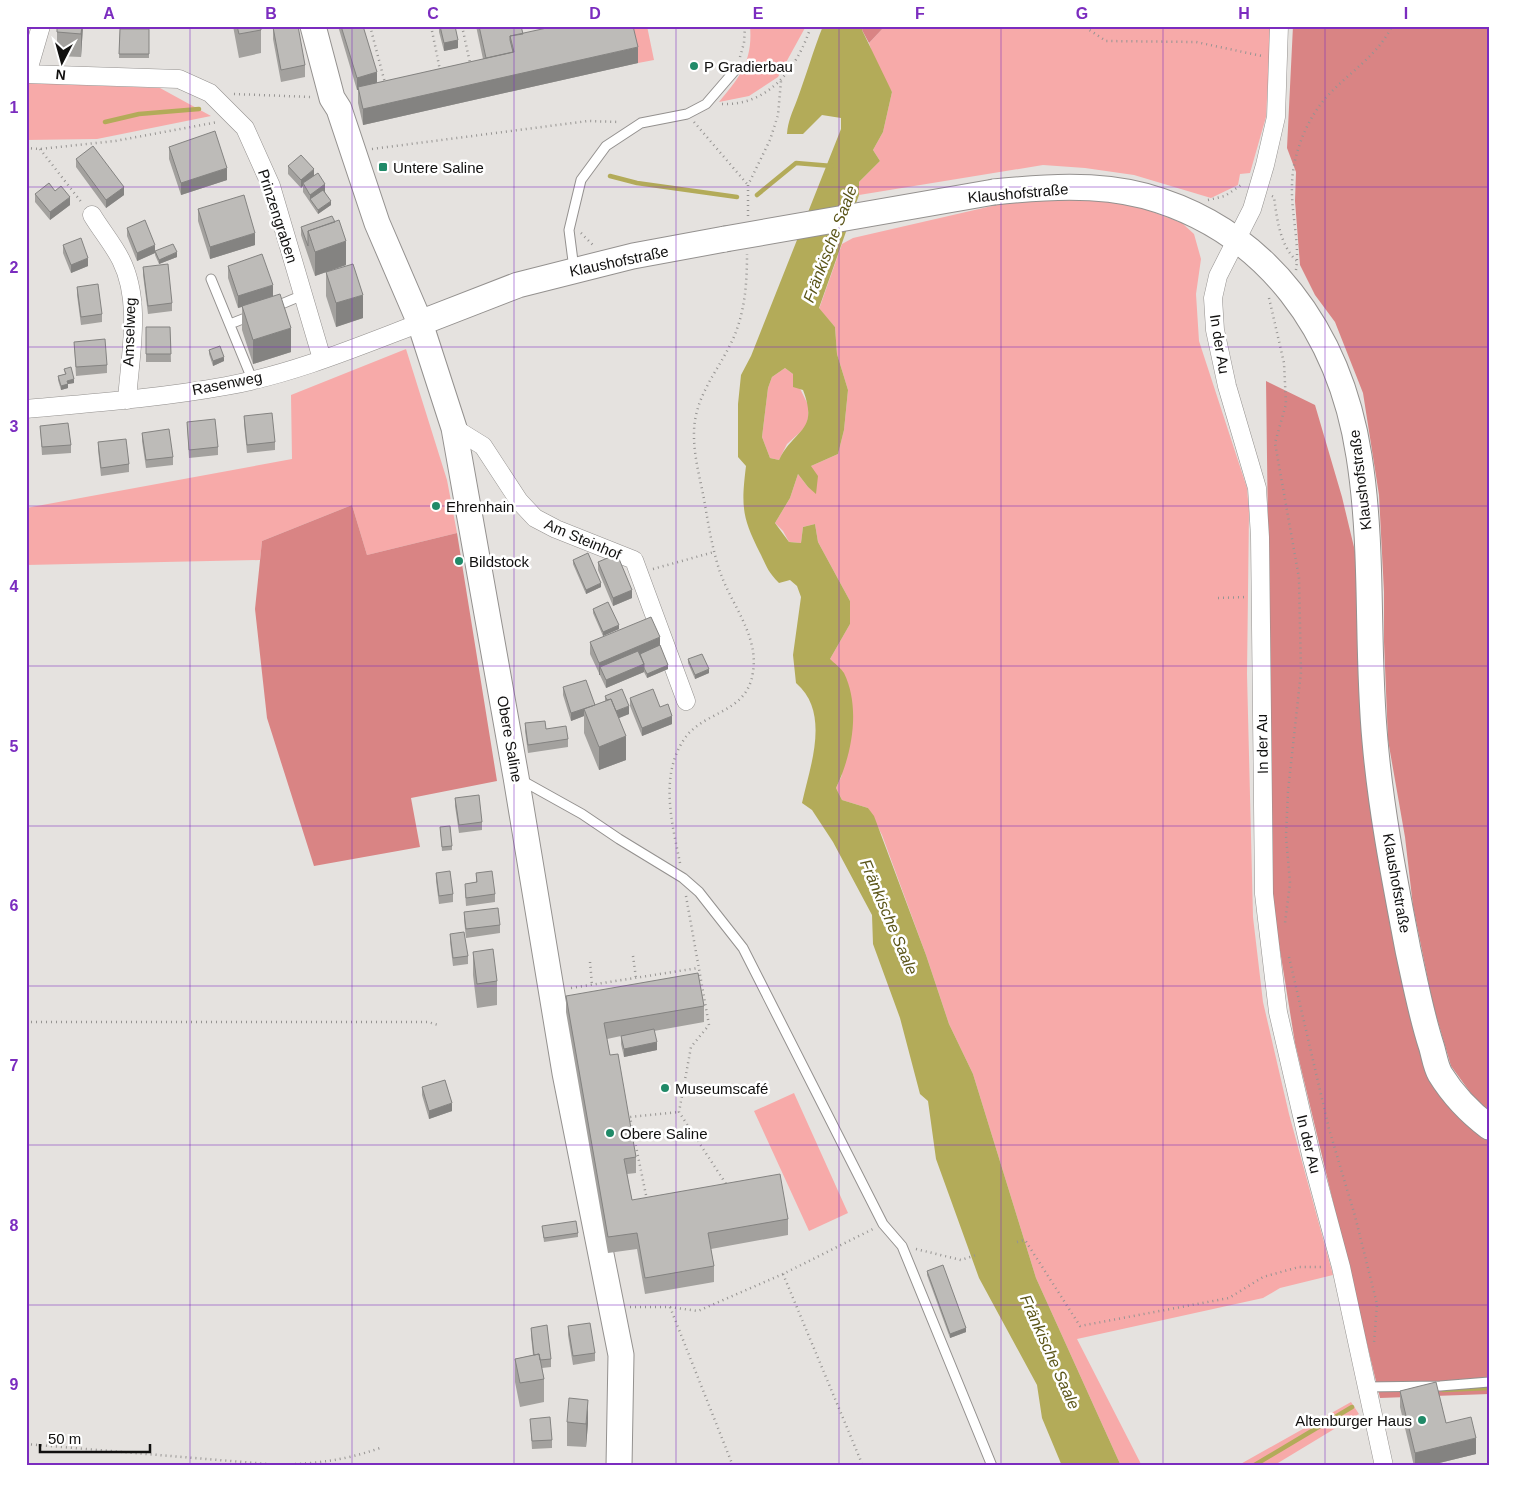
<svg xmlns="http://www.w3.org/2000/svg" width="1515" height="1492" viewBox="0 0 1515 1492" font-family="Arial,sans-serif">
<style>
.green{fill:#f7aaa9}
.forest{fill:#d98484}
.water{fill:#b3ab59;fill-rule:evenodd}
.lines{fill:none;stroke-linecap:round;stroke-linejoin:round}
.stream{stroke:#b3ab59;stroke-width:4.5}
.service-casing{stroke:#94918f;stroke-width:11}
.minor-casing{stroke:#94918f;stroke-width:19}
.secondary-casing{stroke:#94918f;stroke-width:27}
.path{stroke:#969492;stroke-width:2.5;stroke-dasharray:1 4;stroke-linecap:butt}
.service{stroke:#fff;stroke-width:9}
.minor{stroke:#fff;stroke-width:18}
.secondary{stroke:#fff;stroke-width:25}
.secondary-bridge-casing{stroke:#94918f;stroke-width:27;stroke-linecap:butt}
.secondary-bridge{stroke:#fff;stroke-width:25}
.wall{fill:#a3a19e}
.shaded-wall{fill:#848381}
.building{fill:#bdbbb8;stroke:#848381}
.grid{fill:none;stroke:#7b2cbf;stroke-width:1;stroke-opacity:0.55}
.poi-dot{fill:#208a68;stroke:#fff;stroke-width:2}
.labels{text-anchor:middle;dominant-baseline:central;stroke-width:5;stroke-linejoin:round;paint-order:stroke}
.poi-label{font-size:15px;fill:#11100f;stroke:#fff;text-anchor:start}
.street-label{font-size:15px;fill:#11100f;stroke:#fff}
.water-label{font-size:16px;font-style:italic;fill:#5b5518;stroke:#fff}
.neatline{fill:none;stroke:#7b2cbf;stroke-width:2}
.grid-label{font-size:16px;text-anchor:middle;font-weight:bold;fill:#7b2cbf}
</style>
<rect width="100%" height="100%" fill="#e5e2df"/>
<path class="green" d="M630,26h17l7,34 -16,3z
M750,26h56l-28,51 -29,19 -30,6c21,-25 34,-41 31,-76z
M885,26h386l-5,91 -16,56 -10,1 -2,11 -27,13 -77,-23 -49,-7 -42,-3 -184,30v-13l21,-21 -7,-11 10,-18 9,-40 -17,-30 -6,-19z
M26,83l134,5 51,28 -114,23 -71,1z
M1035,196l94,7 53,20 12,11 7,25 -5,35 3,47 48,147 2,23 -2,163 6,243 10,85 26,112 44,161 -53,13 -17,10 -186,41 65,127h-21l-85,-188 -63,-204 -24,-50 -23,-69 -44,-120 -14,-27 -26,-8 -6,-12 6,-13 -12,-116 20,-35v-23l-32,-59 -3,-18 -12,3 -2,16 -12,-1 -6,-11 -8,-8 15,-25 8,-24 10,13 8,6 -5,-27 27,-12 6,-24 4,-40 -11,-36 -2,-27 -16,-18 23,-65 11,-6z
M406,349l41,131 10,53 -90,22 -15,-50 -90,36 -2,19 -234,5v-57l266,-49 -1,-64z
M785,368l8,6 16,33 -2,19 -20,18 -8,16 -9,-2 -8,-21 6,-49 4,-11z
M794,1093l54,120 -39,18 -55,-120z
M1351,1402l8,12 -86,52h-36z"/>
<path class="forest" d="M863,26h22l-16,17 -7,-13z
M1293,26h196v1084l-11,-7 -27,-37 -18,-61 -20,-99 -8,-69 -17,-97 -4,-98v-50l-5,-97 -16,-102 -28,-71 -20,-27 -15,-30 -5,-64 1,-29 -9,-24z
M1266,381l49,24 27,92 23,96 48,417 76,125v259l-109,4 -85,-355 -22,-136z
M352,505l15,50 90,-22 40,248 -86,17 9,49 -106,19 -47,-148 -12,-109 7,-68z"/>
<path class="water" d="M823,26h40l-1,4 30,62 -9,40 -10,18 7,11 -21,21v13l-40,113 16,19 2,27 11,36 -4,40 -6,24 -27,12 7,10 -2,18 -8,-7 -10,-13 -8,24 -15,25 14,19 12,1 2,-16 12,-3 3,18 32,59v23l-20,35c4,4 11,9 14,14 17,35 8,82 -8,115l6,12 26,8 6,8 52,139 23,69 24,50 63,204 85,188h-59l-20,-48 -5,-33 -58,-107 -43,-119 -8,-58 -8,-7 -20,-76 -27,-74 -1,-29 -39,-73 -21,-32 -10,-7c8,-37 29,-90 -6,-120l-3,-28 8,-58 -4,-11 -7,-6 -11,3c-12,-12 -12,-16 -19,-30 -18,-36 -19,-46 -14,-87l-8,-9v-53l3,-29 10,-19 90,-227v-11l-19,-3 -19,19h-16c1,-13 5,-21 10,-34 9,-24 16,-49 26,-74zM785,368l8,6v13l10,3c16,42 -8,38 -24,70l-9,-2 -8,-21 6,-49 4,-11z"/>
<g class="lines">
<path class="stream" d="M105,122l34,-8 60,-5
M610,176l27,7 100,14
M757,195l39,-32 36,3
M1443,1390l46,-2
M1253,1466l99,-59"/>
<defs>
<path id="service" d="M574,269l-5,-39 12,-50 25,-34 35,-23 46,-9 19,-10 31,-36
M211,279l41,100
M272,308l31,-13
M230,324l23,-9
M521,780l61,34 37,25 64,39 16,14 44,56 140,276 19,22 90,220
M1365,1387l75,-1 49,-4"/>
<path id="minor" d="M1279,26l-3,91 -11,48 -13,44 -34,67 -5,22 2,32 12,56 30,102 3,49 4,357 14,118 34,147 29,108 43,199
M26,74l153,5 31,14 35,35 26,58 51,173
M27,74l14,-48
M92,215c9,15 21,29 29,45 21,42 9,95 6,140
M26,409c67,-6 134,-11 200,-23 67,-12 131,-39 194,-63
M454,428l29,18 36,55 16,17 21,11 78,31 52,141"/>
<path id="secondary" d="M313,26l19,72 7,11 38,114 43,100 34,105 62,349 49,296 56,282 -2,111
M994,192c49,-5 102,-9 151,4 123,34 195,137 214,260 15,94 7,190 16,285 6,70 20,141 33,209 7,32 13,64 23,95 3,9 4,20 9,29 13,21 29,38 49,53
M420,323l98,-38 115,-29 92,-17"/>
</defs>
<use href="#service" class="service-casing"/>
<use href="#minor" class="minor-casing"/>
<use href="#secondary" class="secondary-casing"/>
<path class="path" d="M370,26l15,57
M431,26l9,44
M462,26l8,37
M1088,26v3l18,12 90,1 66,14
M740,57l4,-14 1,-17
M234,94l77,3
M722,104c47,2 76,-37 89,-78
M694,122l54,63
M26,148l14,1 75,-8 103,-19
M40,149l42,54
M372,149l216,-28 32,1
M1272,196l2,1c3,22 6,49 23,64
M1208,200l17,-4 16,-11
M748,216v-31l22,-45 8,-25 3,-34
M581,233l12,12
M1296,270c4,-27 -5,-56 -4,-84 0,-24 9,-51 22,-72 20,-34 61,-52 78,-88
M1269,298l15,65 2,41 -11,39 24,135 2,94 -13,119 -2,45 4,47 -5,40
M653,569l61,-17
M1218,598l29,-1
M680,863c-8,-40 -21,-88 5,-125 20,-28 62,-24 68,-66 6,-37 -23,-69 -34,-103 -7,-22 -11,-46 -15,-70 -4,-21 -10,-42 -10,-63 -1,-39 24,-64 39,-97 12,-27 14,-56 14,-85
M686,896l23,129 -18,22 -12,65 49,75
M633,956l3,22
M1289,957l40,172 26,87 22,88 -3,39
M590,962l2,23
M571,988l127,-20
M26,1022h402l10,3
M647,1200l-17,-83 49,-5
M1017,1242l8,-2 55,86 149,-28 34,-21 36,-10h25
M916,1249l45,11 15,-5
M783,1274l80,192
M630,1307h40l28,4 85,-37 90,-45
M670,1307l63,159
M26,1444l253,21c39,-2 64,-4 101,-17"/>
<use href="#service" class="service"/>
<use href="#minor" class="minor"/>
<use href="#secondary" class="secondary"/>
<defs>
<path id="secondary-bridge" d="M725,239l269,-47"/>
</defs>
<use href="#secondary-bridge" class="secondary-bridge-casing"/>
<use href="#secondary-bridge" class="secondary-bridge"/>
</g>
<path class="wall" d="M57,26h26l-2,31 -24,-1z
M233,26h28v27l-22,5z
M338,26h25l14,57 106,-24 -7,-33h45l2,8 115,29 -275,62 -5,-22v-13h-1z
M439,26h16l3,22 -14,3 -5,-19z
M273,27l32,38v12l-24,5 -8,-43z
M120,29h29v29h-30z
M169,147l58,33 -46,15 -12,-36z
M76,159l48,36 -18,13 -30,-41z
M288,166l26,10 11,16 6,13 -13,9 -15,-22v-6l-2,2 -13,-14z
M55,191l15,14 -20,15 -15,-18v-8z
M198,209l57,36 -45,14 -12,-38z
M335,222l11,43 -31,11 -14,-41v-8z
M127,228l28,25 -18,8 -10,-25z
M63,245l25,21 -17,7 -8,-20z
M155,251l22,6 -18,7 -4,-9z
M228,266l45,31 18,55 -38,12 -11,-34v-23l-4,1 -10,-30z
M143,267l29,36v8l-24,3 -5,-39z
M326,272l37,46 -27,9 -10,-31z
M77,287l25,27v8l-21,3 -4,-30z
M146,327h24l1,35h-25z
M74,342l33,23v8l-31,3z
M209,350l15,11 -11,5 -4,-12z
M64,369l10,14 -6,1v4l-7,2 -3,-10v-4l7,-2z
M244,416l31,26v8l-28,3 -3,-29z
M187,422l31,25v8l-29,3z
M40,426l31,19v8l-29,2z
M142,433l31,24v8l-27,3 -4,-27z
M98,442l31,22v8l-28,4 -3,-26z
M573,560l28,27 -15,7 -13,-30z
M598,562l34,36 -19,8 -15,-36z
M593,609l26,20 -16,7 -10,-23z
M590,642l70,3 8,24 -21,9 -3,-6 -38,16 -16,-34z
M688,659l21,14 -14,6 -7,-16z
M563,687l32,18 10,-4v-5l24,18 -11,4 8,42 -27,10 -15,-37v-17l-13,5 -8,-26z
M630,698l30,9 12,17 -30,12 -12,-30z
M525,723l43,16v8l-40,6 -3,-22z
M455,798l27,24v8l-23,3 -4,-27z
M440,827l12,19v4l-10,1z
M436,873l17,21v8l-14,2 -3,-23z
M476,873l19,21v8l-29,4 -1,-14v-8l11,-2z
M464,912l36,13v8l-34,5 -2,-18z
M450,934l18,22v8l-15,2 -3,-24z
M473,952l24,29v24l-20,3 -4,-33z
M566,996l138,10v16l-50,9 3,19 -33,7 -3,-13v-8l-14,3 3,16 26,102v16l-9,1 5,26 156,19v16l-77,14 3,17v16l-69,12 -8,-45 -29,4 -42,-241z
M422,1087l30,24 -23,8 -7,-24z
M542,1226l36,7v4l-34,5z
M927,1271l39,61 -16,6 -23,-63z
M568,1326l27,27v8l-22,4 -5,-30z
M531,1328l20,31v8l-9,1 2,11v23l-24,5 -5,-25v-23l18,-4 -2,-19z
M1400,1391l46,32 30,31 -49,12h-13l-14,-59z
M530,1419l22,21v8l-20,1z
M567,1422l21,1 -2,24 -19,-1z"/>
<path class="shaded-wall" d="M82,26h1l-2,31v-23z
M458,40v8l-14,3v-8z
M638,47v16l-275,62v-16z
M377,72v12l-19,3v3h-1v-12z
M227,168v12l-46,15v-12z
M314,169v8l-11,6v3l-2,2v-8z
M325,184v8l-13,9 -2,-2v-4z
M124,187v8l-18,13v-8z
M70,197v8l-20,15v-8z
M331,201v4l-13,9v-4z
M255,233v12l-45,14v-12z
M346,241v24l-31,11v-24z
M155,245v8l-18,8v-8z
M177,252v5l-18,7v-4z
M88,258v8l-17,7v-8z
M273,285v12l-35,11v-12z
M363,295v23l-27,9v-24z
M291,328v24l-38,12v-24z
M224,357v4l-11,5v-5z
M74,379v4l-6,1v4l-7,2v-4l6,-5z
M601,583v4l-15,7v-4z
M632,590v8l-19,8v-8z
M619,625v4l-16,7v-4z
M660,637v13l-60,17v8h-1v-12z
M644,664v8l-38,16v-8z
M668,665v4l-21,9v-4z
M709,669v4l-14,6v-4z
M595,705l-11,4v7l-13,5v-8z
M629,706v8l-17,7v-8z
M672,716v8l-30,12v-8z
M626,736v24l-27,10v-23z
M657,1042v8l-33,7v-8z
M452,1103v8l-23,8v-8z
M966,1328v4l-16,6v-4z
M588,1400v23l-2,24v-23z
M1476,1438v16l-49,12h-12v-13z"/>
<path class="building" d="M57,26h25l-1,8 -24,-2z
M237,26h24v4l-22,4z
M280,26h18l7,39 -24,5 -8,-43z
M341,26h22l14,46 -20,6z
M440,26h15l3,14 -14,3z
M479,26h42l2,8 -13,2v4l3,12 -27,6z
M556,26h77l5,21 -275,62 -5,-22 156,-35 -4,-16z
M120,29h29v25h-30z
M215,131l12,37 -46,15 -12,-36z
M93,146l31,41 -18,13 -30,-41z
M301,155l13,14 -13,11 -13,-14z
M318,173l7,11 -15,11 -7,-12z
M49,183l6,8 6,-5 9,11 -20,15 -15,-18z
M323,190l8,11 -13,9 -8,-11z
M244,195l11,38 -45,14 -12,-38z
M332,216l3,6 -27,9v15l-7,-19z
M145,220l10,25 -18,8 -10,-25z
M339,220l7,21 -31,11 -7,-21z
M81,238l7,20 -17,7 -8,-20z
M173,244l4,8 -18,8 -4,-9z
M262,254l11,31 -35,11 -10,-30z
M168,264l4,39 -24,3 -5,-39z
M353,264l10,31 -27,8 -10,-31z
M98,284l4,30 -21,3 -4,-30z
M280,294l11,34 -38,12 -11,-34z
M146,327h24l1,27h-25z
M105,339l2,26 -31,2 -2,-25z
M220,346l4,11 -11,4 -4,-11z
M71,367l3,12 -7,2 1,3 -7,2 -3,-10 8,-2 -2,-5z
M272,413l3,29 -28,3 -3,-29z
M215,419l3,28 -29,3 -2,-28z
M68,423l3,22 -29,2 -2,-21z
M169,429l4,28 -27,3 -4,-27z
M126,439l3,25 -28,4 -3,-26z
M588,553l13,30 -15,7 -13,-30z
M617,554l15,36 -19,8 -15,-36z
M608,602l11,23 -16,7 -10,-23z
M651,617l9,20 -61,26 -9,-21z
M660,645l8,20 -21,9 -3,-6v-4l-4,-10z
M638,651l6,13 -38,16 -6,-13z
M702,654l7,15 -14,6 -7,-16z
M586,680l9,25 -24,8 -8,-26z
M622,689l7,17 -13,5 -5,-12 -4,1 -2,-4z
M653,689l7,18 8,-3 4,12 -30,12 -12,-30z
M611,699l15,37 -27,11 -15,-38z
M545,721l1,8 20,-3 2,13 -40,6 -3,-22z
M479,795l3,27 -23,3 -4,-27z
M450,826l2,20 -10,1 -2,-20z
M450,871l3,23 -14,2 -3,-23z
M492,871l3,23 -29,4 -1,-14 12,-2 -1,-9z
M498,908l2,17 -34,4 -2,-17z
M464,932l4,24 -15,2 -3,-24z
M493,949l4,32 -20,3 -4,-32z
M698,973l6,33 -100,17 6,32 8,-1 18,103 -12,2 8,41 148,-26 8,45 -80,14 6,33 -69,12 -8,-45 -29,4 -42,-241z
M654,1029l3,13 -33,7 -3,-13z
M445,1080l7,23 -23,8 -7,-24z
M576,1221l2,12 -34,5 -2,-12z
M943,1265l23,63 -16,6 -23,-63z
M590,1323l5,30 -22,3 -5,-30z
M547,1325l4,34 -11,1 -1,-6 -5,1 -3,-27z
M539,1354l5,25 -24,4 -5,-24z
M1436,1382l10,41 25,-6 5,21 -61,15 -15,-62z
M569,1398l19,2 -2,24 -19,-2z
M550,1417l2,23 -20,1 -2,-22z"/>
<path class="grid" d="M190,26v1440M352,26v1440M514,26v1440M676,26v1440M839,26v1440M1001,26v1440M1163,26v1440M1325,26v1440M26,187h1463M26,347h1463M26,506h1463M26,666h1463M26,826h1463M26,986h1463M26,1145h1463M26,1305h1463"/>
<g class="poi-dot">
<circle cx="694" cy="66" r="5"/>
<rect x="378" y="162" width="10" height="10" rx="2.5"/>
<circle cx="436" cy="506" r="5"/>
<circle cx="459" cy="561" r="5"/>
<circle cx="665" cy="1088" r="5"/>
<circle cx="610" cy="1133" r="5"/>
<circle cx="1422" cy="1420" r="5"/>
</g>
<g class="labels">
<g class="poi-label">
<text x="704" y="66">P Gradierbau</text>
<text x="393" y="167">Untere Saline</text>
<text x="446" y="506">Ehrenhain</text>
<text x="469" y="561">Bildstock</text>
<text x="675" y="1088">Museumscafé</text>
<text x="620" y="1133">Obere Saline</text>
<text x="1412" y="1420" text-anchor="end">Altenburger Haus</text>
</g>
<g class="street-label">
<text transform="translate(1018 193) rotate(-5)">Klaushofstraße</text>
<text transform="translate(278 216) rotate(72)">Prinzengraben</text>
<text transform="translate(619 261) rotate(-12)">Klaushofstraße</text>
<text transform="translate(129 332) rotate(-88)">Amselweg</text>
<text transform="translate(1220 344) rotate(81)">In der Au</text>
<text transform="translate(227 383) rotate(-11)">Rasenweg</text>
<text transform="translate(1360 480) rotate(-97)">Klaushofstraße</text>
<text transform="translate(583 539) rotate(23)">Am Steinhof</text>
<text transform="translate(510 739) rotate(80)">Obere Saline</text>
<text transform="translate(1262 744) rotate(-91)">In der Au</text>
<text transform="translate(1397 883) rotate(80)">Klaushofstraße</text>
<text transform="translate(1309 1144) rotate(76)">In der Au</text>
</g>
<g class="water-label">
<text transform="translate(830 244) rotate(-69)">Fränkische Saale</text>
<text transform="translate(889 917) rotate(67)">Fränkische Saale</text>
<text transform="translate(1050 1352) rotate(66)">Fränkische Saale</text>
</g>
</g>
<rect width="1515" height="1492" fill="none" stroke="#ffffff" stroke-width="55"/>
<g transform="translate(62 62) rotate(186)" stroke="#ffffff" stroke-width="4" paint-order="stroke">
<path d="M0-4L9 19L0 12L-9 19Z" fill="#11100f"/>
<text y="-8" font-size="14" font-weight="bold" text-anchor="middle" fill="#11100f">N</text>
</g>
<path d="M40 1444v8h110v-8" fill="none" stroke="#11100f" stroke-width="2.5"/>
<text x="48" y="1444" font-size="15" fill="#11100f" stroke="#ffffff" stroke-width="4" paint-order="stroke">50 m</text>
<rect x="28" y="28" width="1460" height="1436" class="neatline"/>
<g class="grid-label">
<text x="109" y="19">A</text>
<text x="271" y="19">B</text>
<text x="433" y="19">C</text>
<text x="595" y="19">D</text>
<text x="758" y="19">E</text>
<text x="920" y="19">F</text>
<text x="1082" y="19">G</text>
<text x="1244" y="19">H</text>
<text x="1406" y="19">I</text>
<text x="14" y="113">1</text>
<text x="14" y="273">2</text>
<text x="14" y="432">3</text>
<text x="14" y="592">4</text>
<text x="14" y="752">5</text>
<text x="14" y="911">6</text>
<text x="14" y="1071">7</text>
<text x="14" y="1231">8</text>
<text x="14" y="1390">9</text>
</g>
</svg>
